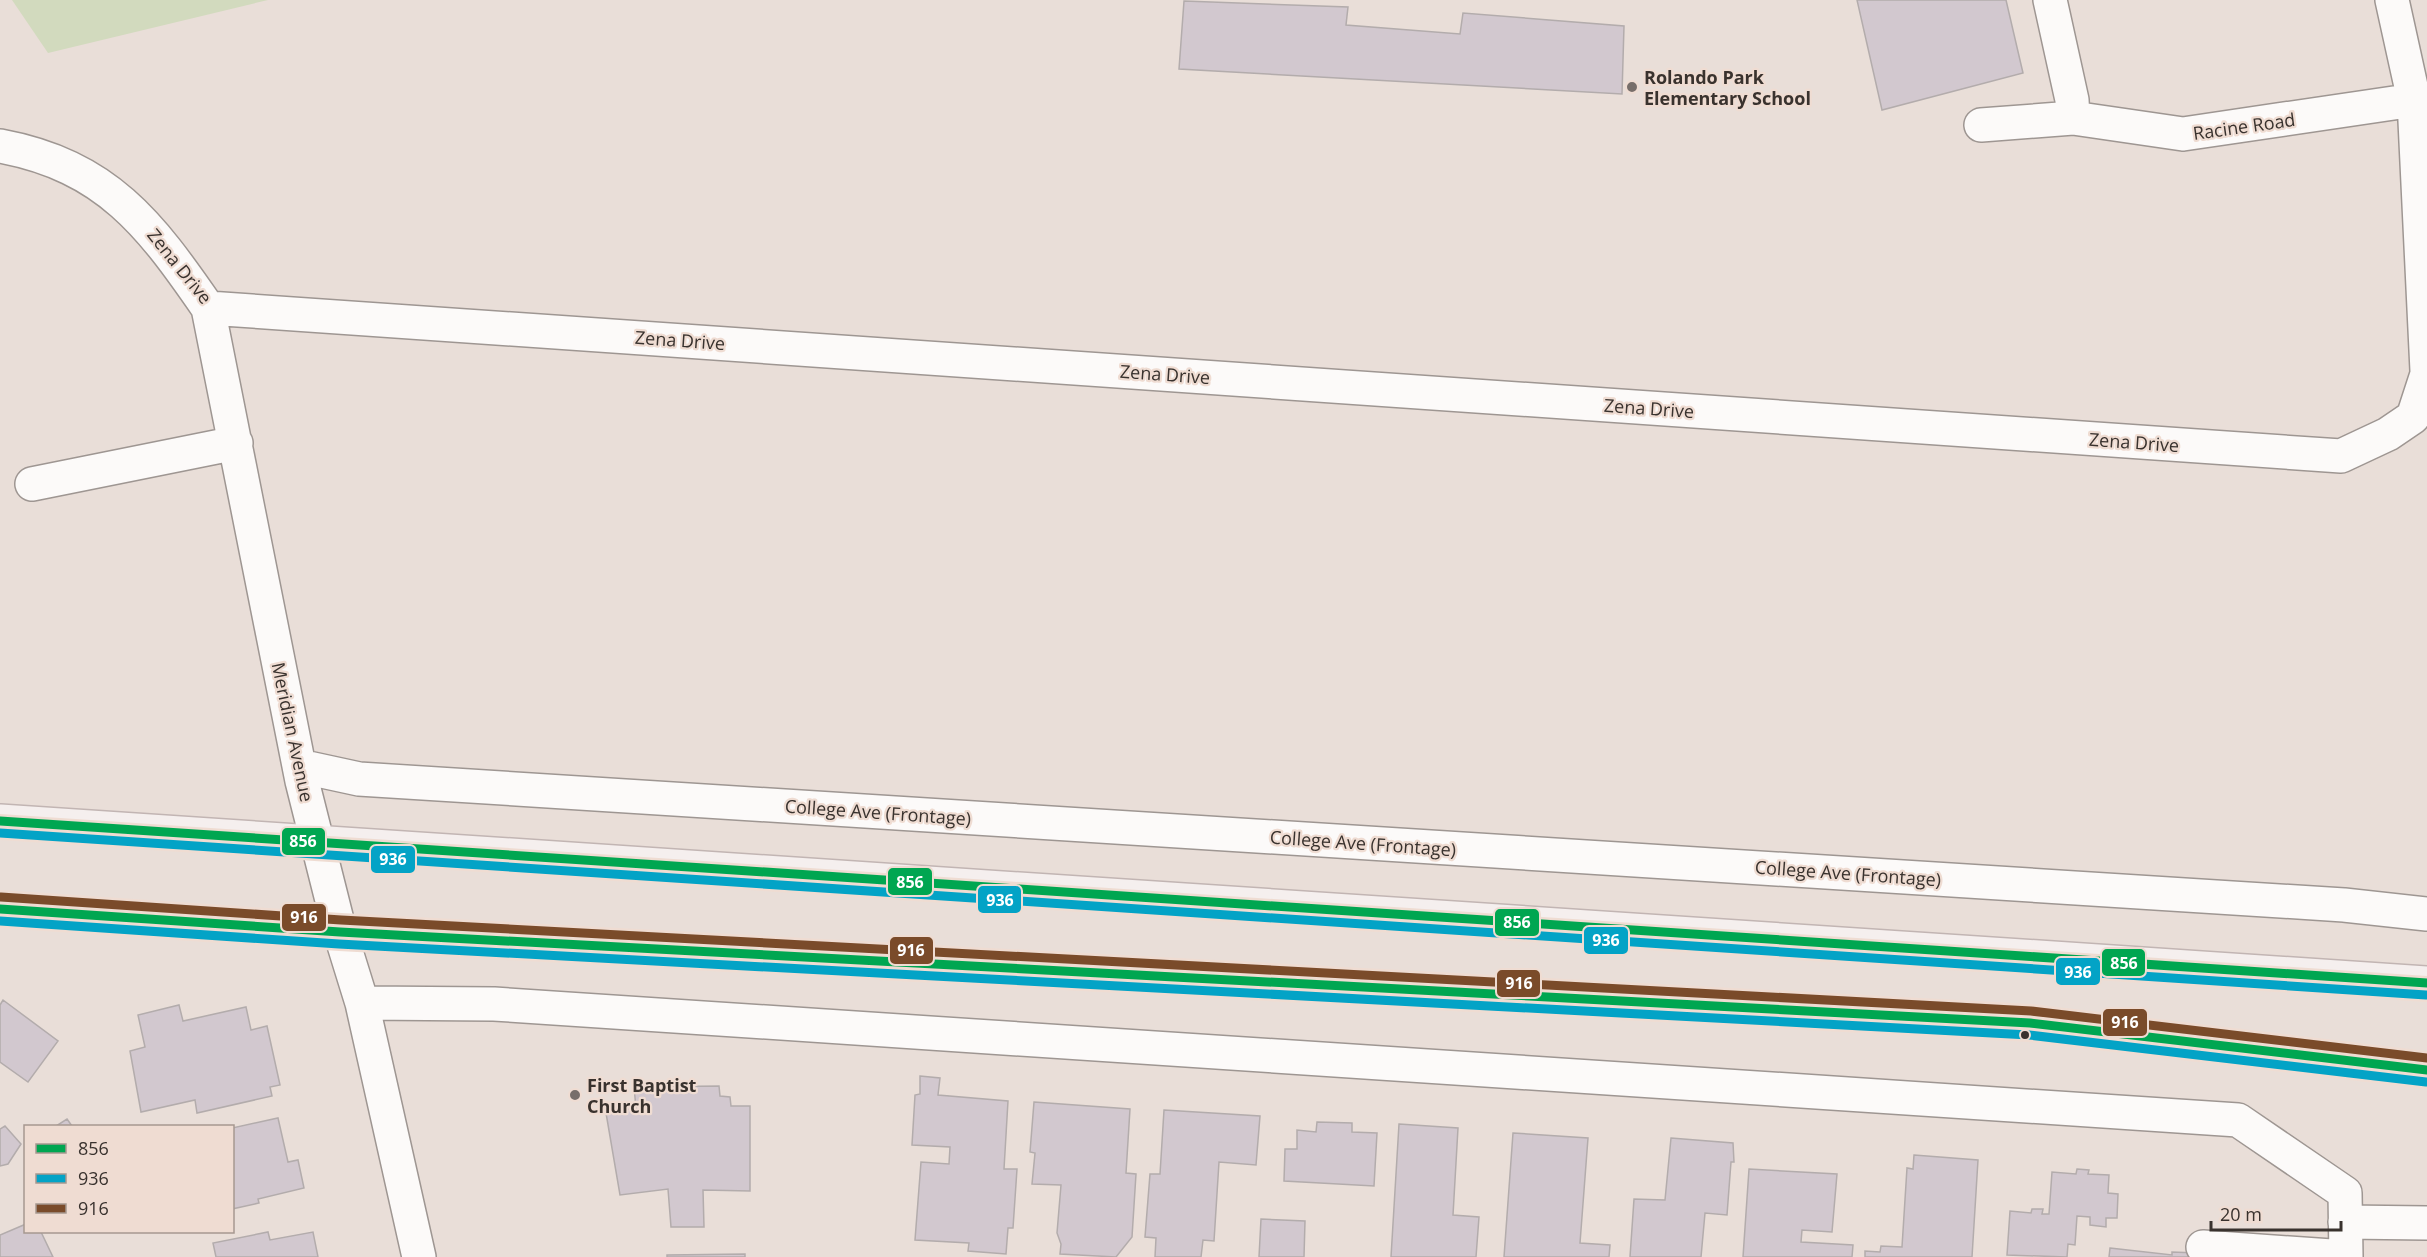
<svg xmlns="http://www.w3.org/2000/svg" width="2427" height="1257" viewBox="0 0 2427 1257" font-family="'Open Sans',sans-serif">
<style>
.green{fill:#d2dabe}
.building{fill:#d2c8cf;stroke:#b3acac;stroke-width:1.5}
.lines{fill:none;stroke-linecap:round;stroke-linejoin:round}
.minor-casing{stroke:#9e9692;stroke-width:36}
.major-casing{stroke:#c2b5b3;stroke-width:36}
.minor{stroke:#fcfaf9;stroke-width:33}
.major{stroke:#f5efee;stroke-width:33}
.bus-1-casing{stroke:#efdcd2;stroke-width:14}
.bus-2-casing{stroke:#efdcd2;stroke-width:14}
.bus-3-casing{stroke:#efdcd2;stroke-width:14}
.bus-1{stroke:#00a651;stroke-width:9}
.bus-2{stroke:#03a3c6;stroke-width:9}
.bus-3{stroke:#7a4b2a;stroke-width:9}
.poi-dot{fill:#776e6a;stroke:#efdcd2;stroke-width:2}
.bus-dot{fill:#39322e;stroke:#efdcd2;stroke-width:2}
.labels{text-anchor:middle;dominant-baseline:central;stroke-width:4.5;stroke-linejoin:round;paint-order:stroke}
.poi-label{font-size:18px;font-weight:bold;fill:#39322e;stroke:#efdcd2;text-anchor:start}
.street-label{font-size:18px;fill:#39322e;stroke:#efdcd2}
.line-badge{stroke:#efdcd2;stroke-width:2}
.badge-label{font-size:16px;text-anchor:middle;font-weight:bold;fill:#fff}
</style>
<rect width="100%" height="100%" fill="#e9ded8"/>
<path class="green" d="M12,0h256l-220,53z"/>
<path class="building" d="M1857,0h149l17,73 -141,37z
M1184,1l164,6 -2,18 114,9 3,-21 161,13 -2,68 -443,-25z
M3,1000l55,41 -30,41 -28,-20v-57z
M179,1005l4,16 63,-14 5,23 16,-4 13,59 -10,2 2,9 -75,17 -2,-13 -54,12 -11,-61 15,-4 -7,-32z
M920,1076l20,2 -2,17 70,6 -4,68h13l-4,59h-5l-2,26 -38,-3 1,-8 -54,-3 6,-78 28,2 1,-17 -38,-2 3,-50 5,-1z
M719,1086l1,10 10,1 1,9h19v85l-47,-1 1,37h-33l-3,-38 -48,6 -14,-82 30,-5 -2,-21z
M1034,1102l96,7 -4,64 10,1 -4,63 -16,20 -56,-3 1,-10 -4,-11 4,-48 -29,-1 3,-31 -5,-1z
M1164,1110l96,6 -4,49 -37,-3 -5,79 -11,-1 -2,17h-46l1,-19 -11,-1 5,-63h10z
M278,1118l10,44 10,-2 6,28 -46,11 1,4 -27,6v-81z
M67,1119l5,7h-16z
M1317,1122l35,1v9l25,1 -3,53 -90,-5 1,-32h12v-19l19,2z
M1399,1124l59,4 -5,87 26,2 -3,40h-85z
M5,1126l16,18 -13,20 -8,2v-37z
M1513,1133l75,5 -8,105 30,2 -1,12h-105z
M1671,1138l62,5 1,19h-3l-4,53 -22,-2 -4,44h-71l4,-58 31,1z
M1914,1155l64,5 -6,97h-107v-6l15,1 1,-6 21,1 5,-79 6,1z
M1749,1169l88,5 -5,58 -30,-2 -1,12 52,3 -1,12h-109z
M2077,1169l12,1 -1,4 21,1 -1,18 10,1 -1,24h-11v9l-16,-2v-8l-13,-1 -2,29 -7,-1 -1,13 -60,-2 3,-44 21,2 1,-4h11l-1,5h7l3,-42 24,2z
M1261,1219l44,2 -1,36h-45z
M26,1224v8h15l12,25h-53v-22z
M268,1232l2,8 43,-8 5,25h-102l-3,-14z
M2110,1248l62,7v-3l25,1 -1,4h-87z
M745,1254v3h-78v-2z"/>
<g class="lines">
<defs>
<path id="minor" d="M2050,0l22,100 1,18
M2392,0l22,100 13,271
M1981,125l92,-7 110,16 231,-34 13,1
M0,146c107,20 150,78 208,162l2133,148 47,-22 25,-17 14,-43
M208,308l94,473 38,151 22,71 57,254
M32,484l204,-41
M299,766l60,13 1985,126 83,9
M362,1003l132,1 1744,116 107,73 1,64
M2345,1222l82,1
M2203,1247l143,10"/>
<path id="major" d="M0,821l2427,162
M0,909l340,23 1690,91 397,47"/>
</defs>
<use href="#minor" class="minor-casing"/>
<use href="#major" class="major-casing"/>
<use href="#minor" class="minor"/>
<use href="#major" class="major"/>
<defs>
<path id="bus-1" d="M0,821l2427,162
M0,909l340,23 1690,91 397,47"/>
<path id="bus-2" d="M0,833l2426,162
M0,921l339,23 1690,91 397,47"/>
<path id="bus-3" d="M1,897l340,23 1690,91 396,47"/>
</defs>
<use href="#bus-1" class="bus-1-casing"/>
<use href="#bus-2" class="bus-2-casing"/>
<use href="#bus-3" class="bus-3-casing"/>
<use href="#bus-1" class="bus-1"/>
<use href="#bus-2" class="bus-2"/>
<use href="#bus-3" class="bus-3"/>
</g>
<g class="poi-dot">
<circle cx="1632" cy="87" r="6"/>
<circle cx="575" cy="1095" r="6"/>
</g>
<circle class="bus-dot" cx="2025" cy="1035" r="5"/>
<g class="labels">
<g class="poi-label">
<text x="1644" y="77">Rolando Park<tspan x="1644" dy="21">Elementary School</tspan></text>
<text x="587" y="1085">First Baptist<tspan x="587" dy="21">Church</tspan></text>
</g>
<g class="street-label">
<text transform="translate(2244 126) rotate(-8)">Racine Road</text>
<text transform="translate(180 266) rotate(51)">Zena Drive</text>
<text transform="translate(680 340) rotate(4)">Zena Drive</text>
<text transform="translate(1165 374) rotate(4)">Zena Drive</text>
<text transform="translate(1649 408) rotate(4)">Zena Drive</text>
<text transform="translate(2134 442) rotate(4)">Zena Drive</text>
<text transform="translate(293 732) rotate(78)">Meridian Avenue</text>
<text transform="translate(878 812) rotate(4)">College Ave (Frontage)</text>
<text transform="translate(1363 843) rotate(4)">College Ave (Frontage)</text>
<text transform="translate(1848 873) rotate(4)">College Ave (Frontage)</text>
</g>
</g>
<g class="line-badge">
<rect x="281" y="827" width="45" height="29" rx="6" fill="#00a651"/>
<rect x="370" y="845" width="46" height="29" rx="6" fill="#03a3c6"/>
<rect x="887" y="867" width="46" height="29" rx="6" fill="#00a651"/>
<rect x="977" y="885" width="45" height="29" rx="6" fill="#03a3c6"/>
<rect x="281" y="903" width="46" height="29" rx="6" fill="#7a4b2a"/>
<rect x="1494" y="908" width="46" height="29" rx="6" fill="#00a651"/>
<rect x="1583" y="926" width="46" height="29" rx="6" fill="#03a3c6"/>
<rect x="889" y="936" width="45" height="29" rx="6" fill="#7a4b2a"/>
<rect x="2101" y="948" width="45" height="29" rx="6" fill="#00a651"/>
<rect x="2055" y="957" width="46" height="29" rx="6" fill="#03a3c6"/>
<rect x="1496" y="969" width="45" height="29" rx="6" fill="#7a4b2a"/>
<rect x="2102" y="1008" width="46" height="29" rx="6" fill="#7a4b2a"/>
</g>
<g class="badge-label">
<text x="303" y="847">856</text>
<text x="393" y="865">936</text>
<text x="910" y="888">856</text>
<text x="1000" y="906">936</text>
<text x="304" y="923">916</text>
<text x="1517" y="928">856</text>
<text x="1606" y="946">936</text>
<text x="911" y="956">916</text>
<text x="2124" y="969">856</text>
<text x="2078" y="978">936</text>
<text x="1519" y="989">916</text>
<text x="2125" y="1028">916</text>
</g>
<rect x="24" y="1125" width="210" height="108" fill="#efdcd2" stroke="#a69890" stroke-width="1.5"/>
<rect x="36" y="1144" width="30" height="9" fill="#00a651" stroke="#a69890" stroke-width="1.5"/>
<text x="78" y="1155" font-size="18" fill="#39322e">856</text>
<rect x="36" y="1174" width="30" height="9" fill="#03a3c6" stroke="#a69890" stroke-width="1.5"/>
<text x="78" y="1185" font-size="18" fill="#39322e">936</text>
<rect x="36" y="1204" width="30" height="9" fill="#7a4b2a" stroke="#a69890" stroke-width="1.5"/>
<text x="78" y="1215" font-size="18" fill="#39322e">916</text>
<path d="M2211 1221v9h130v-9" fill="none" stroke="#39322e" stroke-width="3"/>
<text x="2220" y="1221" font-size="18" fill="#39322e" stroke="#efdcd2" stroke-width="4.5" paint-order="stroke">20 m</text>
</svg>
